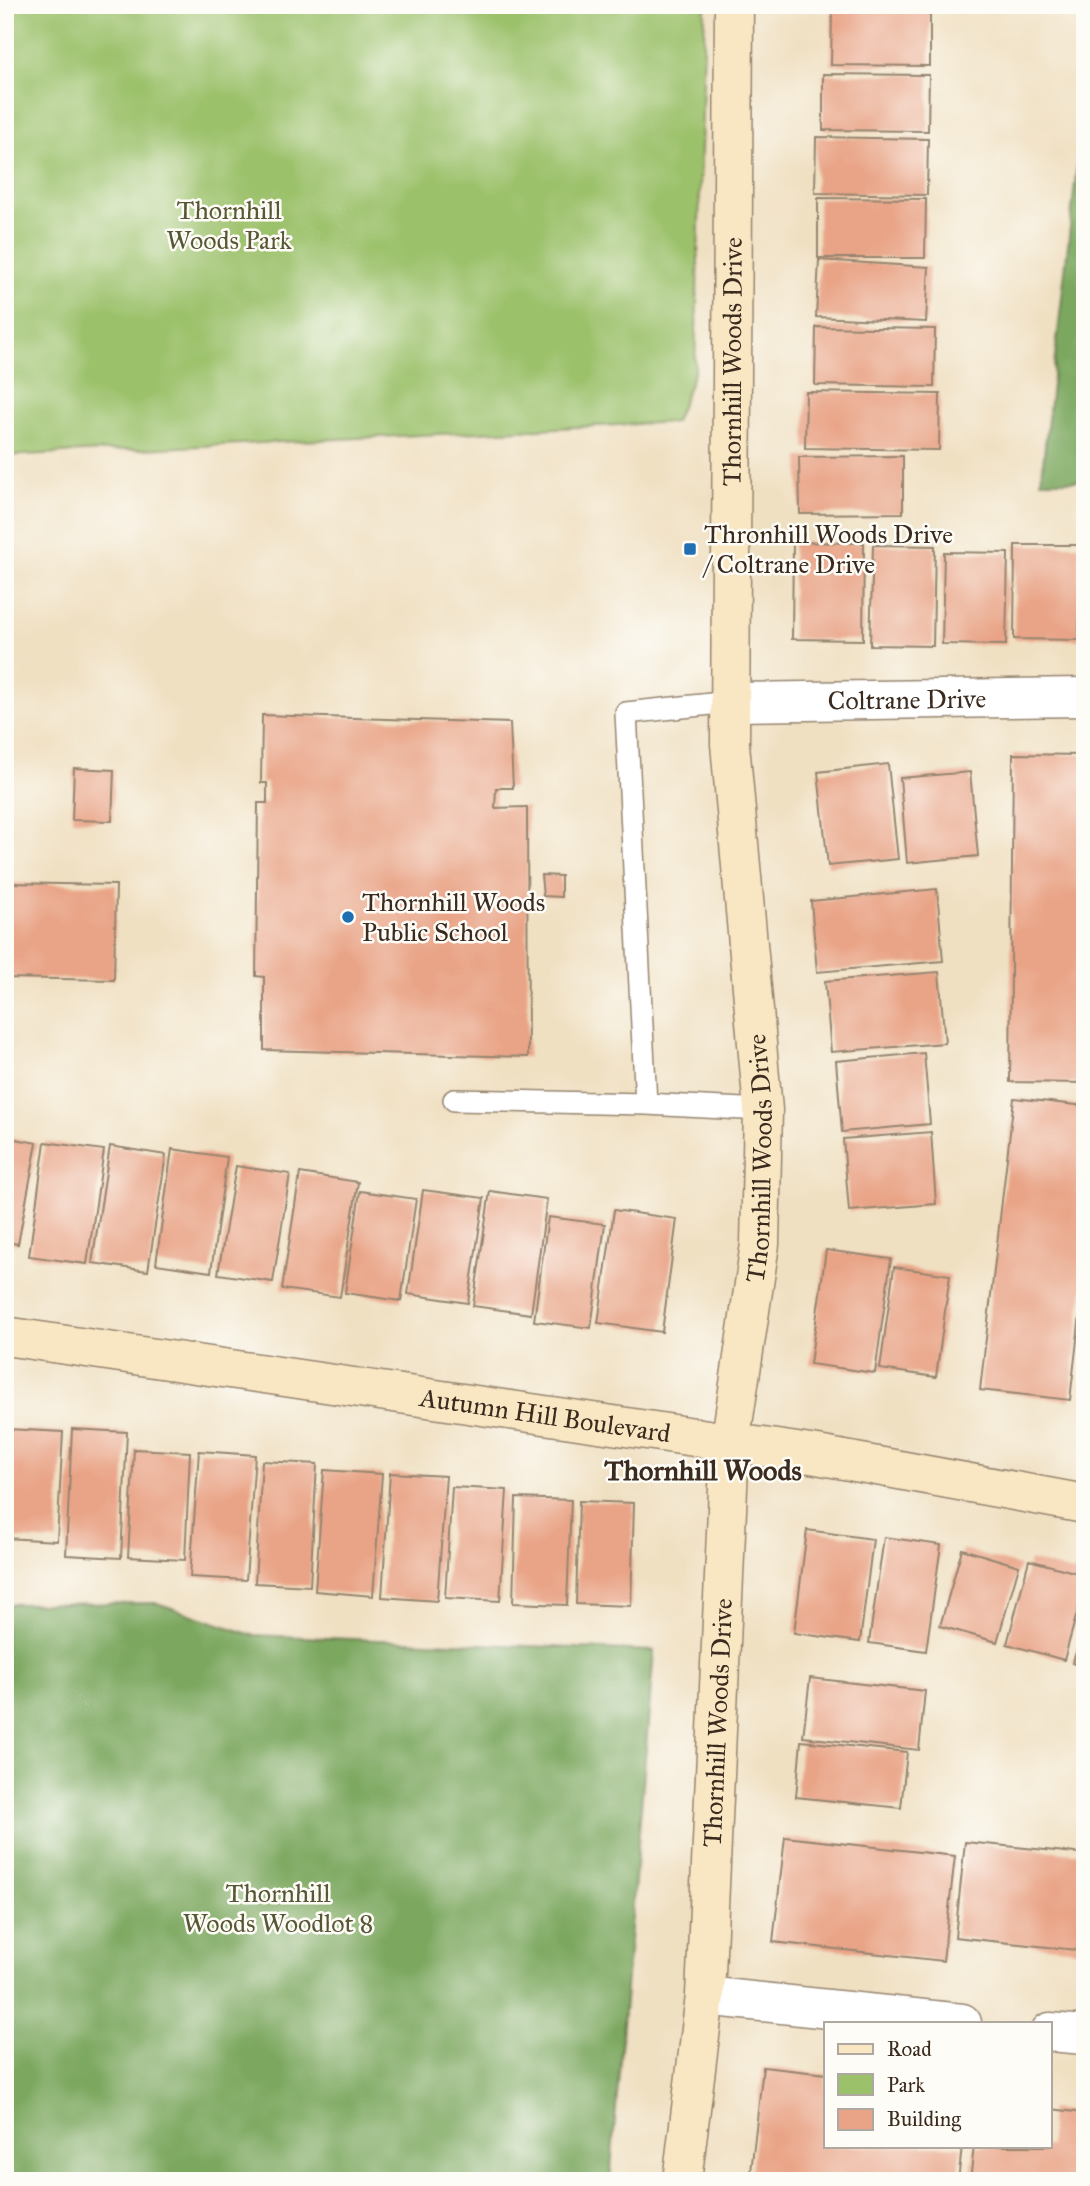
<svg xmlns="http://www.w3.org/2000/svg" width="1090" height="2186" viewBox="0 0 1090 2186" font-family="'IM FELL Great Primer',serif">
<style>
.green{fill:#9bc16b;stroke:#6b7644;stroke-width:2}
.forest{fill:#7ca75f;stroke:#5c683e;stroke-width:2}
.building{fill:#e9a487}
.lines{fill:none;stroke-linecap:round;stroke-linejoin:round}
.lane-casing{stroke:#968570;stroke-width:24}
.street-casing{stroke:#968570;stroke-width:41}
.secondary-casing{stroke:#968570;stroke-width:41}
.lane{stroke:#fff;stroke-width:21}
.street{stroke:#fff;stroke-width:38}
.secondary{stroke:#f9e7c3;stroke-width:38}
.poi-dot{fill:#1f6fb2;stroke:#fdfcf7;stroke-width:2.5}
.labels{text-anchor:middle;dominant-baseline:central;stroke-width:5;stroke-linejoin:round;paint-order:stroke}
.park-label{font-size:26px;fill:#585735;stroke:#fdfcf7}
.street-label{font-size:26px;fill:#3b2a1e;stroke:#fdfcf7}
.poi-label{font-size:26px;fill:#3b2a1e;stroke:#fdfcf7;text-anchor:start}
.neighbourhood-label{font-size:28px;font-weight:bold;fill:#3b2a1e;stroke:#fdfcf7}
</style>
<rect width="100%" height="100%" fill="#fdfcf7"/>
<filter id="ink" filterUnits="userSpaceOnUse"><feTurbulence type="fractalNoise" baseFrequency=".0143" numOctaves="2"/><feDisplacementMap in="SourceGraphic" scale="14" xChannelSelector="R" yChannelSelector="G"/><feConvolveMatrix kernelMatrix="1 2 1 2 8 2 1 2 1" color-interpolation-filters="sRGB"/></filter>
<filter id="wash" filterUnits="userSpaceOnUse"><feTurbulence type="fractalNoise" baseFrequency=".00686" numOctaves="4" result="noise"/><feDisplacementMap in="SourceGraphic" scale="28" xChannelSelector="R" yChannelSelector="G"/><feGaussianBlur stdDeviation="1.57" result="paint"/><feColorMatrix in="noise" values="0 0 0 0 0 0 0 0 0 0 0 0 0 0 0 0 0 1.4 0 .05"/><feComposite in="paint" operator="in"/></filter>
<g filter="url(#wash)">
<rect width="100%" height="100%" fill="#f0e0c2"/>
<path class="green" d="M5,5h700l-10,365 -20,52 -670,34z"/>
<path class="forest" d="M1085,96v385h-44z
M157,1603l95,32 402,16 -44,530h-605v-577z"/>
<g id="blocks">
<path class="building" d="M832,8l98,1v57l-99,-1z
M823,74l106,1 -1,56 -105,-1z
M816,137l112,2 -1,56 -112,-2z
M818,198l108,1 -1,59h-107z
M819,260l110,7 -3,55 -110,-5z
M816,327l119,2 -1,58 -119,-2z
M806,392l134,2 -1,56 -134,-2z
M903,456v57l-103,1 -1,-57z
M793,542l71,1 -1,97 -71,-1z
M873,545l62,1 -2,100 -63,-1z
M1015,545h64v95l-65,-1z
M944,552l64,1 -2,92 -64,-1z
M262,715l248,8 3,65h-17l-1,20 32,-1 1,250 -264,-7v-73l-8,-1 2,-173h9v-20h-6z
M1013,754l72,1v328l-75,-1z
M888,764l10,95 -70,7 -10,-94z
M74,768l40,2 -2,51 -40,-1z
M970,772l8,84 -71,7 -7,-85z
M541,875l20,1v21l-18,-1z
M5,883l111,2 -2,95 -109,-2z
M937,889l6,72 -126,11 -6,-71z
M939,972l6,71 -114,9 -6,-71z
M924,1053l6,71 -88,8 -6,-71z
M1014,1098l71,8v166l-15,128 -90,-10z
M931,1132l5,72 -87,7 -6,-72z
M5,1137l32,6 -19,101 -13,-2z
M45,1142l59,8 -17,114 -58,-8z
M110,1146l56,9 -18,116 -56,-8z
M172,1149l55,8 -16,115 -55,-8z
M236,1166l54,8 -17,108 -55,-8z
M300,1173l58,9 -18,115 -58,-8z
M423,1190l61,8 -16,105 -60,-9z
M360,1191l56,8 -15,102 -56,-8z
M490,1191l57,8 -16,115 -58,-8z
M614,1210l63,9 -15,113 -64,-9z
M548,1217l57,7 -14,104 -57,-7z
M826,1250l65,9 -16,114 -65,-9z
M894,1267l56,8 -14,102 -56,-8z
M7,1429l56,3 -6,109 -52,-3z
M72,1429l55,3 -6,126 -55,-3z
M134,1449l56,3 -5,108 -57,-3z
M199,1451l56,4 -9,125 -56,-3z
M262,1461l55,3 -7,122 -55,-3z
M324,1470l58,4 -9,122 -58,-5z
M390,1473l56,3 -9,125 -55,-4z
M452,1487l55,3 -7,111 -55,-3z
M516,1498l55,2 -4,105 -54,-2z
M579,1501l55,2 -3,103 -55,-2z
M807,1530l66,9 -13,103 -66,-9z
M884,1537l57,8 -15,106 -57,-8z
M962,1549l57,17 -22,76 -57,-16z
M1029,1560l56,15v9l-21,76 -57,-16z
M1085,1631v37l-13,-5z
M810,1678l115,13 -6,59 -116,-13z
M801,1741l106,11 -6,56 -105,-11z
M785,1837l170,19 -12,105 -170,-19z
M965,1842l120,12v97l-130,-14z
M763,2067l63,7v72h136l-4,35h-135l-72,-9z
M1050,2109l35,4v68h-115l4,-35h76z"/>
</g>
</g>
<g filter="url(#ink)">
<use href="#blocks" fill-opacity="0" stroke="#968570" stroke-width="2"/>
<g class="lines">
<defs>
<path id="lane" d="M730,702l-104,11 20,391 117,6
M454,1100l192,4"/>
<g id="street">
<path id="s1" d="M730,702l355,-5"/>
<path d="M705,1996l257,27"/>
<path d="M1050,2032l35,3"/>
</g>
<g id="secondary">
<path id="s2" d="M5,1336l812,119 268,49"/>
<path id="s3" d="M682,2181l23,-185 25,-552 30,-200 3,-134 -33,-366 4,-739"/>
</g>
</defs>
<use href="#lane" class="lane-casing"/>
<use href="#street" class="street-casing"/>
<use href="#secondary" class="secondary-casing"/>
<use href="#lane" class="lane"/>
<use href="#street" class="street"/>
<use href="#secondary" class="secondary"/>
</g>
</g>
<g class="poi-dot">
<rect x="683" y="542" width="14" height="14" rx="3.5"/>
<circle cx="348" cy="917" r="7"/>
</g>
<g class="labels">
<g class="park-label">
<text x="229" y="210">Thornhill<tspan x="229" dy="30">Woods Park</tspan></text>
<text x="278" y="1893">Thornhill<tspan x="278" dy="30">Woods Woodlot 8</tspan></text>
</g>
<g class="street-label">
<text stroke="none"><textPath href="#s3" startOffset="1825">Thornhill Woods Drive</textPath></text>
<text stroke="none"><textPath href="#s1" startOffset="177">Coltrane Drive</textPath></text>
<text stroke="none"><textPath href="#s3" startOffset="1027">Thornhill Woods Drive</textPath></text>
<text stroke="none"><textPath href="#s2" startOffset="546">Autumn Hill Boulevard</textPath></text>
<text stroke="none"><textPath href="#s3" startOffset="460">Thornhill Woods Drive</textPath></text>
</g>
<g class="poi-label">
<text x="704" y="534">Thronhill Woods Drive<tspan x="704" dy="30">/ Coltrane Drive</tspan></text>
<text x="362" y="902">Thornhill Woods<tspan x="362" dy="30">Public School</tspan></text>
</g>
<g class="neighbourhood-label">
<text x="703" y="1470">Thornhill Woods</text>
</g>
</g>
<rect width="1090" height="2186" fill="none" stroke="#fdfcf7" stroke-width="28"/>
<rect x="824" y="2022" width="228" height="126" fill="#fdfcf7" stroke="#afa8a0" stroke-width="2"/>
<rect x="838" y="2044" width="35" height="10" fill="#f9e7c3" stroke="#afa8a0" stroke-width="2"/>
<text x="887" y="2056" font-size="21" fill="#3b2a1e">Road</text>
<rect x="838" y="2074" width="35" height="21" fill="#9bc16b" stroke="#afa8a0" stroke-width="2"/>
<text x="887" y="2092" font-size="21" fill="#3b2a1e">Park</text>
<rect x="838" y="2109" width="35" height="21" fill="#e9a487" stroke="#afa8a0" stroke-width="2"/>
<text x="887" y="2126" font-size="21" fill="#3b2a1e">Building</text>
</svg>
